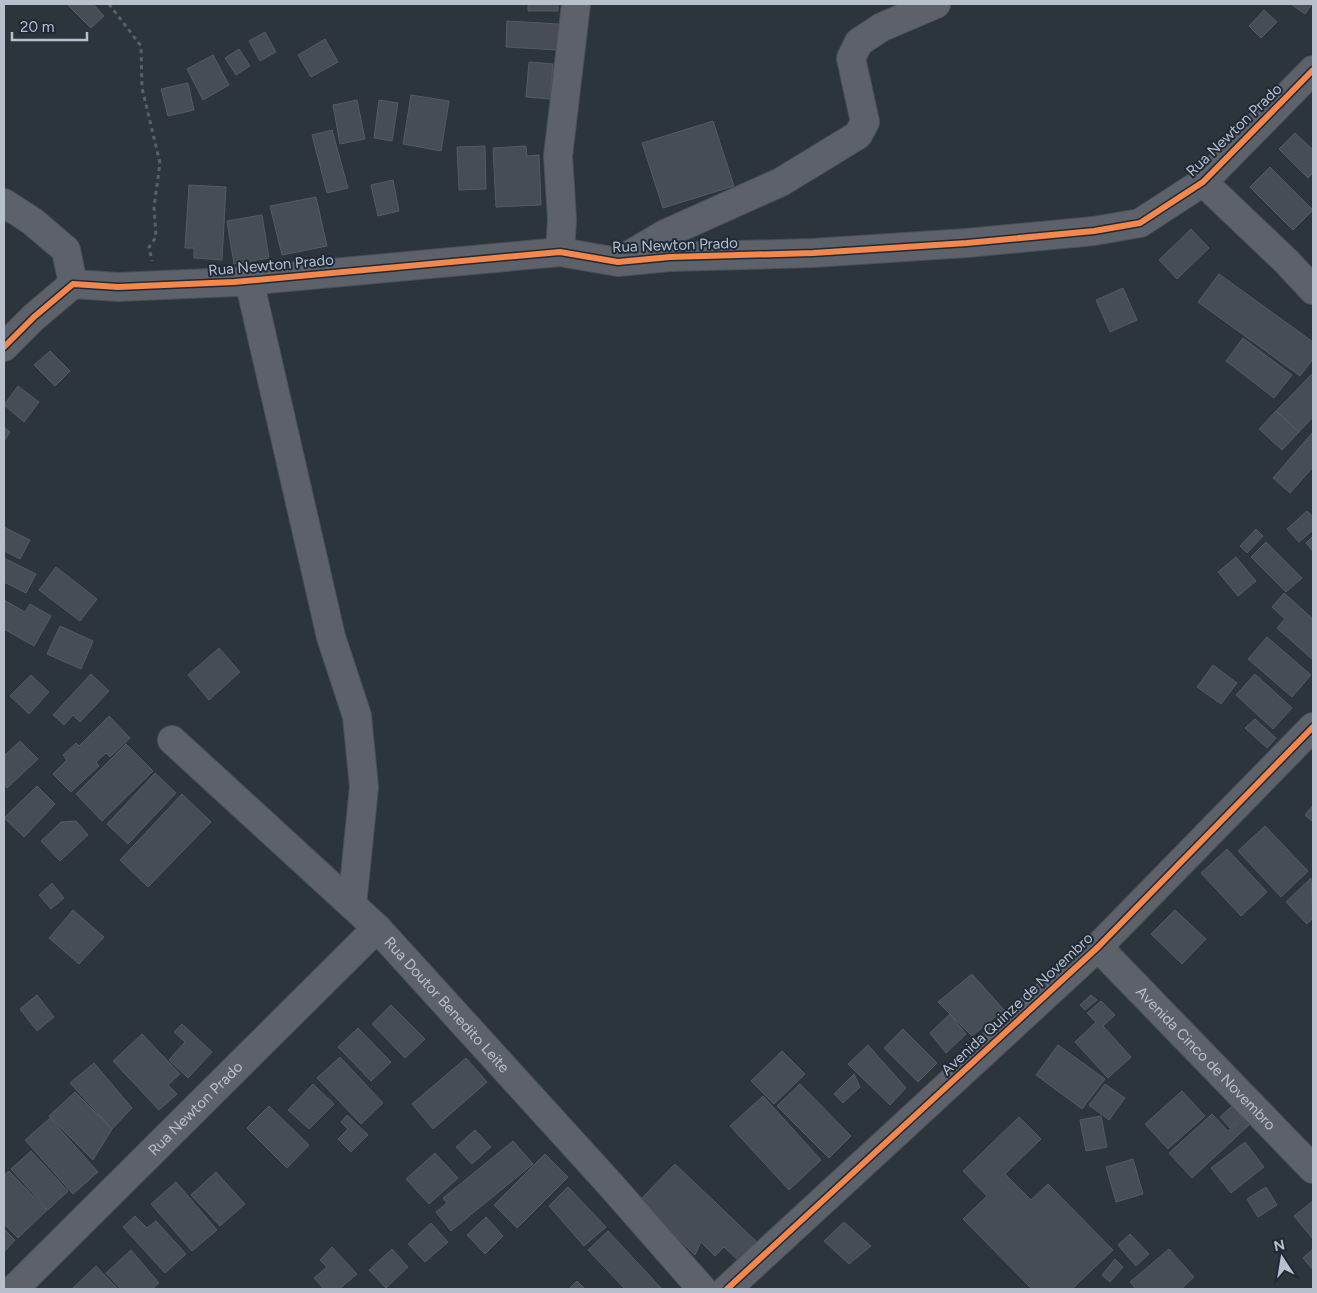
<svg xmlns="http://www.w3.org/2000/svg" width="1317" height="1293" viewBox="0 0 1317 1293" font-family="Figtree,sans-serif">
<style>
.building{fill:#464d54;stroke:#545b63}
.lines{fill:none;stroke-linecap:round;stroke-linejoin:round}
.minor-casing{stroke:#4b5056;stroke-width:30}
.path{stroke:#5a6166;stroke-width:3;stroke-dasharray:4 4;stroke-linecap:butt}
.minor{stroke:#5d626a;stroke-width:28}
.cycleway-casing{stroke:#1e2a38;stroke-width:9}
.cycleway{stroke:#f5874c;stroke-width:6}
.labels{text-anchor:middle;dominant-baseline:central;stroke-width:4;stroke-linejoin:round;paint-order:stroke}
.street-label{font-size:15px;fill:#b7c0cc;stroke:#1e2a38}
</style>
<rect width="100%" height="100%" fill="#2c343c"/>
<path class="building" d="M67,4h26l11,12 -13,12z
M528,4h30v7h-30z
M1291,4h21l-7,10z
M1264,10l13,12 -16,16 -12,-12z
M507,21l52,3 -2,26 -51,-3z
M265,32l11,20 -16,9 -11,-20z
M325,39l13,23 -27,15 -13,-22z
M239,49l11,17 -14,9 -11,-17z
M213,55l16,30 -26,15 -16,-31z
M529,62l24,2 -3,35 -24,-2z
M188,83l6,27 -26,6 -7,-27z
M411,95l38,6 -8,50 -38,-7z
M357,100l8,39 -25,5 -7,-39z
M379,100l19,3 -6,38 -18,-3z
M713,121l21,65 -71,22 -21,-65z
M332,130l16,58 -21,5 -15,-58z
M1295,133l18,17v23l-5,5 -29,-29z
M485,146l1,43 -27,1 -2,-43z
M526,146l1,10 12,-1 2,50 -45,2 -3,-59z
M1270,167l43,43 -20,20 -43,-43z
M393,180l6,31 -21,5 -7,-31z
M189,185l37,2 -4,73 -28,-2v-10h-9z
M316,197l11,49 -45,9 -12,-49z
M262,215l7,43 -35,6 -7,-43z
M1191,229l18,19 -32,31 -18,-19z
M1219,274l94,68v17l-13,17 -102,-74z
M1123,288l14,32 -27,12 -14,-32z
M1243,338l49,37 -18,23 -48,-37z
M50,351l20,20 -15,15 -21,-21z
M1313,373v44l-14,15 -23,-21z
M18,386l21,16 -15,20 -20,-17z
M1276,411l23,21 -17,18 -23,-21z
M4,427l6,5 -6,9z
M1313,432v35l-23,26 -17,-15z
M1307,511l6,6v13l-14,12 -12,-13z
M4,527l26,13 -10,19 -16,-8z
M1256,529l7,7 -16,17 -7,-7z
M1313,536v15l-7,-8z
M1266,542l36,36 -16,14 -35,-35z
M1236,557l20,24 -18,15 -20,-24z
M4,558l32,16 -10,19 -22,-11z
M56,567l41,32 -17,22 -41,-31z
M1284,593l29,26v41l-36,-32 8,-9 -13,-12z
M4,600l21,12 5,-8 21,12 -17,30 -30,-17z
M60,626l33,15 -12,28 -34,-15z
M1267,637l44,38 -19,22 -44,-38z
M219,648l21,24 -31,28 -21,-25z
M1213,665l24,18 -16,21 -24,-17z
M91,674l18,17 -29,31 -7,-7 -9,10 -11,-10z
M1255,674l37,34 -19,21 -37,-34z
M31,675l18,17 -20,22 -19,-18z
M109,716l21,22 -20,19 -4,-4 -10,9 3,4 -28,26 -18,-18 14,-14 -4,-5 13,-12 3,3z
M1255,719l21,19 -9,10 -22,-20z
M20,741l18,18 -31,29 -3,-4v-28z
M126,744l27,27 -51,50 -26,-27z
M155,773l21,20 -48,51 -21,-20z
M37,786l18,18 -31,33 -20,-19z
M182,794l29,28 -63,65 -28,-27z
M1313,805v17l-8,-7z
M76,821l12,14 -28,26 -19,-20 20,-19z
M1265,826l43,45 -27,26 -43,-46z
M1227,849l40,43 -26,24 -40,-43z
M1311,878l2,40 -6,6 -21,-22z
M52,883l12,15 -13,11 -12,-14z
M73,910l31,27 -25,27 -30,-26z
M1175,910l31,29 -24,25 -31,-30z
M972,974l32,36 -32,26 -34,-34z
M37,995l17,22 -17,14 -17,-22z
M1091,995l6,5 -12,10 -5,-5z
M1101,1001l14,14 -12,11 28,31 -23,21 -33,-36 21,-20 -9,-9z
M391,1005l34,34 -20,19 -33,-34z
M950,1014l16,20 -20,19 -16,-20z
M182,1024l30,28 -24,26 -19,-18 16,-18 -11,-10z
M358,1028l33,34 -20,19 -33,-34z
M903,1029l34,34 -19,19 -34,-34z
M142,1034l38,40 -12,11 9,9 -18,16 -46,-49z
M868,1045l38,43 -16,17 -42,-41z
M1058,1045l47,34 -23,30 -46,-34z
M782,1051l23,23 -31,30 -23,-23z
M340,1057l43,46 -22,21 -44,-46z
M466,1058l21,24 -54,47 -21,-25z
M94,1063l38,45 -20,21 -42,-46z
M854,1074l6,13 -17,16 -9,-9z
M313,1084l21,20 -25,25 -21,-19z
M800,1084l51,52 -22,22 -52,-52z
M1105,1084l20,14 -16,22 -20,-15z
M1182,1091l23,25 -37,33 -23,-25z
M75,1092l37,37 -19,31 -44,-44z
M763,1096l58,64 -32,30 -59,-64z
M1233,1105l10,11 -13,12 -10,-11z
M269,1106l40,39 -22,23 -40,-40z
M1212,1114l16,17 15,-13 6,7 -57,53 -23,-25z
M347,1115l21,20 -17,17 -13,-13 10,-10 -7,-7z
M1101,1116l6,31 -21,4 -6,-31z
M1019,1117l22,22 -36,35 26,26 17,-16 65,66 -41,39h-40l-69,-70 24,-23 -24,-25z
M50,1118l48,54 -25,22 -48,-54z
M475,1130l16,17 -19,17 -16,-17z
M513,1141l20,23 -82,67 -15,-19 11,-9 -4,-5z
M1245,1142l19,25 -33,26 -20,-25z
M31,1151l37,40 -20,19 -37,-41z
M435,1153l23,25 -29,26 -23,-25z
M545,1154l23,23 -51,51 -23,-23z
M1133,1159l10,35 -27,8 -10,-35z
M675,1164l84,80 -18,19 -17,-16 -9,9 -14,-14 -6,13 -56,-54z
M9,1171l38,39 -29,28 -14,-14v-49z
M216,1172l29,32 -25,22 -29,-31z
M176,1182l41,48 -25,21 -41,-47z
M568,1187l38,40 -22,19 -35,-40z
M1266,1187l11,18 -19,12 -11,-18z
M1313,1201v38l-19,-23z
M135,1216l12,12 9,-7 30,33 -21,19 -42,-46z
M486,1217l17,19 -18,18 -18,-19z
M844,1222l27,24 -22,18 -25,-23z
M431,1223l17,19 -23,20 -17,-18z
M4,1229l11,11 -11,12z
M608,1231l54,58h-37l-37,-39z
M1130,1234l19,20 -13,12 -18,-21z
M332,1247l25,27 -18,15h-15l-10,-11 13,-11 -7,-7z
M392,1249l16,18 -22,21 -17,-18z
M1169,1249l25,28 -13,12h-45l-6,-7z
M1313,1249v21l-10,-12z
M131,1250l28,33 -7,6h-31l-15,-16z
M1115,1259l8,8 -13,15 -8,-7z
M96,1266l22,23h-46z
M577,1281l8,8h-16z"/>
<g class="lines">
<defs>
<g id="minor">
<path d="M1203,182l84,80 26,28"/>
<path d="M4,203l28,18 34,29 7,34"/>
<path d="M560,252l2,-33 -4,-63 18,-152"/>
<path d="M626,257l39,-23 116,-52 77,-47 7,-13 -14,-64 8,-16 23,-15 54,-23"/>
<path d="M249,280l82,357 26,79 7,71 -12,118"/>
<path d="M4,347l30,-30 39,-33 45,3 116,-5 326,-30 58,10 52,-5 143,-4 154,-10 127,-12 46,-8 63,-41 110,-112"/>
<path id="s1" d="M172,740l205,188 232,255 93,106"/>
<path id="s2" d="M1098,947l215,222"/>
<path id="s3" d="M14,1289l363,-361"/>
<path d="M727,1289l371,-342 215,-220"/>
</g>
</defs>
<use href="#minor" class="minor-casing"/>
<path class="path" d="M109,4l32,42 1,42 18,75 -6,44 2,30 -7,10 3,14"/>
<use href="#minor" class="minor"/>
<defs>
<path id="cycleway" d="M4,347l30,-30 39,-33 45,3 116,-5 326,-30 58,10 52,-5 143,-4 154,-10 127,-12 46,-8 63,-41 110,-112
M727,1289l371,-342 215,-220"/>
</defs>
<use href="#cycleway" class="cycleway-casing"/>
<use href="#cycleway" class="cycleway"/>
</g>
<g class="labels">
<g class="street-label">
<text transform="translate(1234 130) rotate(-44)">Rua Newton Prado</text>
<text transform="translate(675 245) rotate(-2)">Rua Newton Prado</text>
<text transform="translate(271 265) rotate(-5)">Rua Newton Prado</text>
<text transform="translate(1017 1004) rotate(-43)">Avenida Quinze de Novembro</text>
<text stroke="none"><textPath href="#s1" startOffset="382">Rua Doutor Benedito Leite</textPath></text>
<text stroke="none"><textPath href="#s2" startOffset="155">Avenida Cinco de Novembro</textPath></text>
<text stroke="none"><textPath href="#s3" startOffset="256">Rua Newton Prado</textPath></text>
</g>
</g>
<rect width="1317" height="1293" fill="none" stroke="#b7c0cc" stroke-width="10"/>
<g transform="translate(1282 1258) rotate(348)" stroke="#1e2a38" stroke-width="4" paint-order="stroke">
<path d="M0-4L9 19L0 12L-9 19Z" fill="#b7c0cc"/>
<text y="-8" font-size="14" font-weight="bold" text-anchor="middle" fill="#b7c0cc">N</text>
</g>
<path d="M12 32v8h75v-8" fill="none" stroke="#b7c0cc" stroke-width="2.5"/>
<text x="20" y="32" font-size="15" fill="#b7c0cc" stroke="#1e2a38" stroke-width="4" paint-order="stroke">20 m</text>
</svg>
